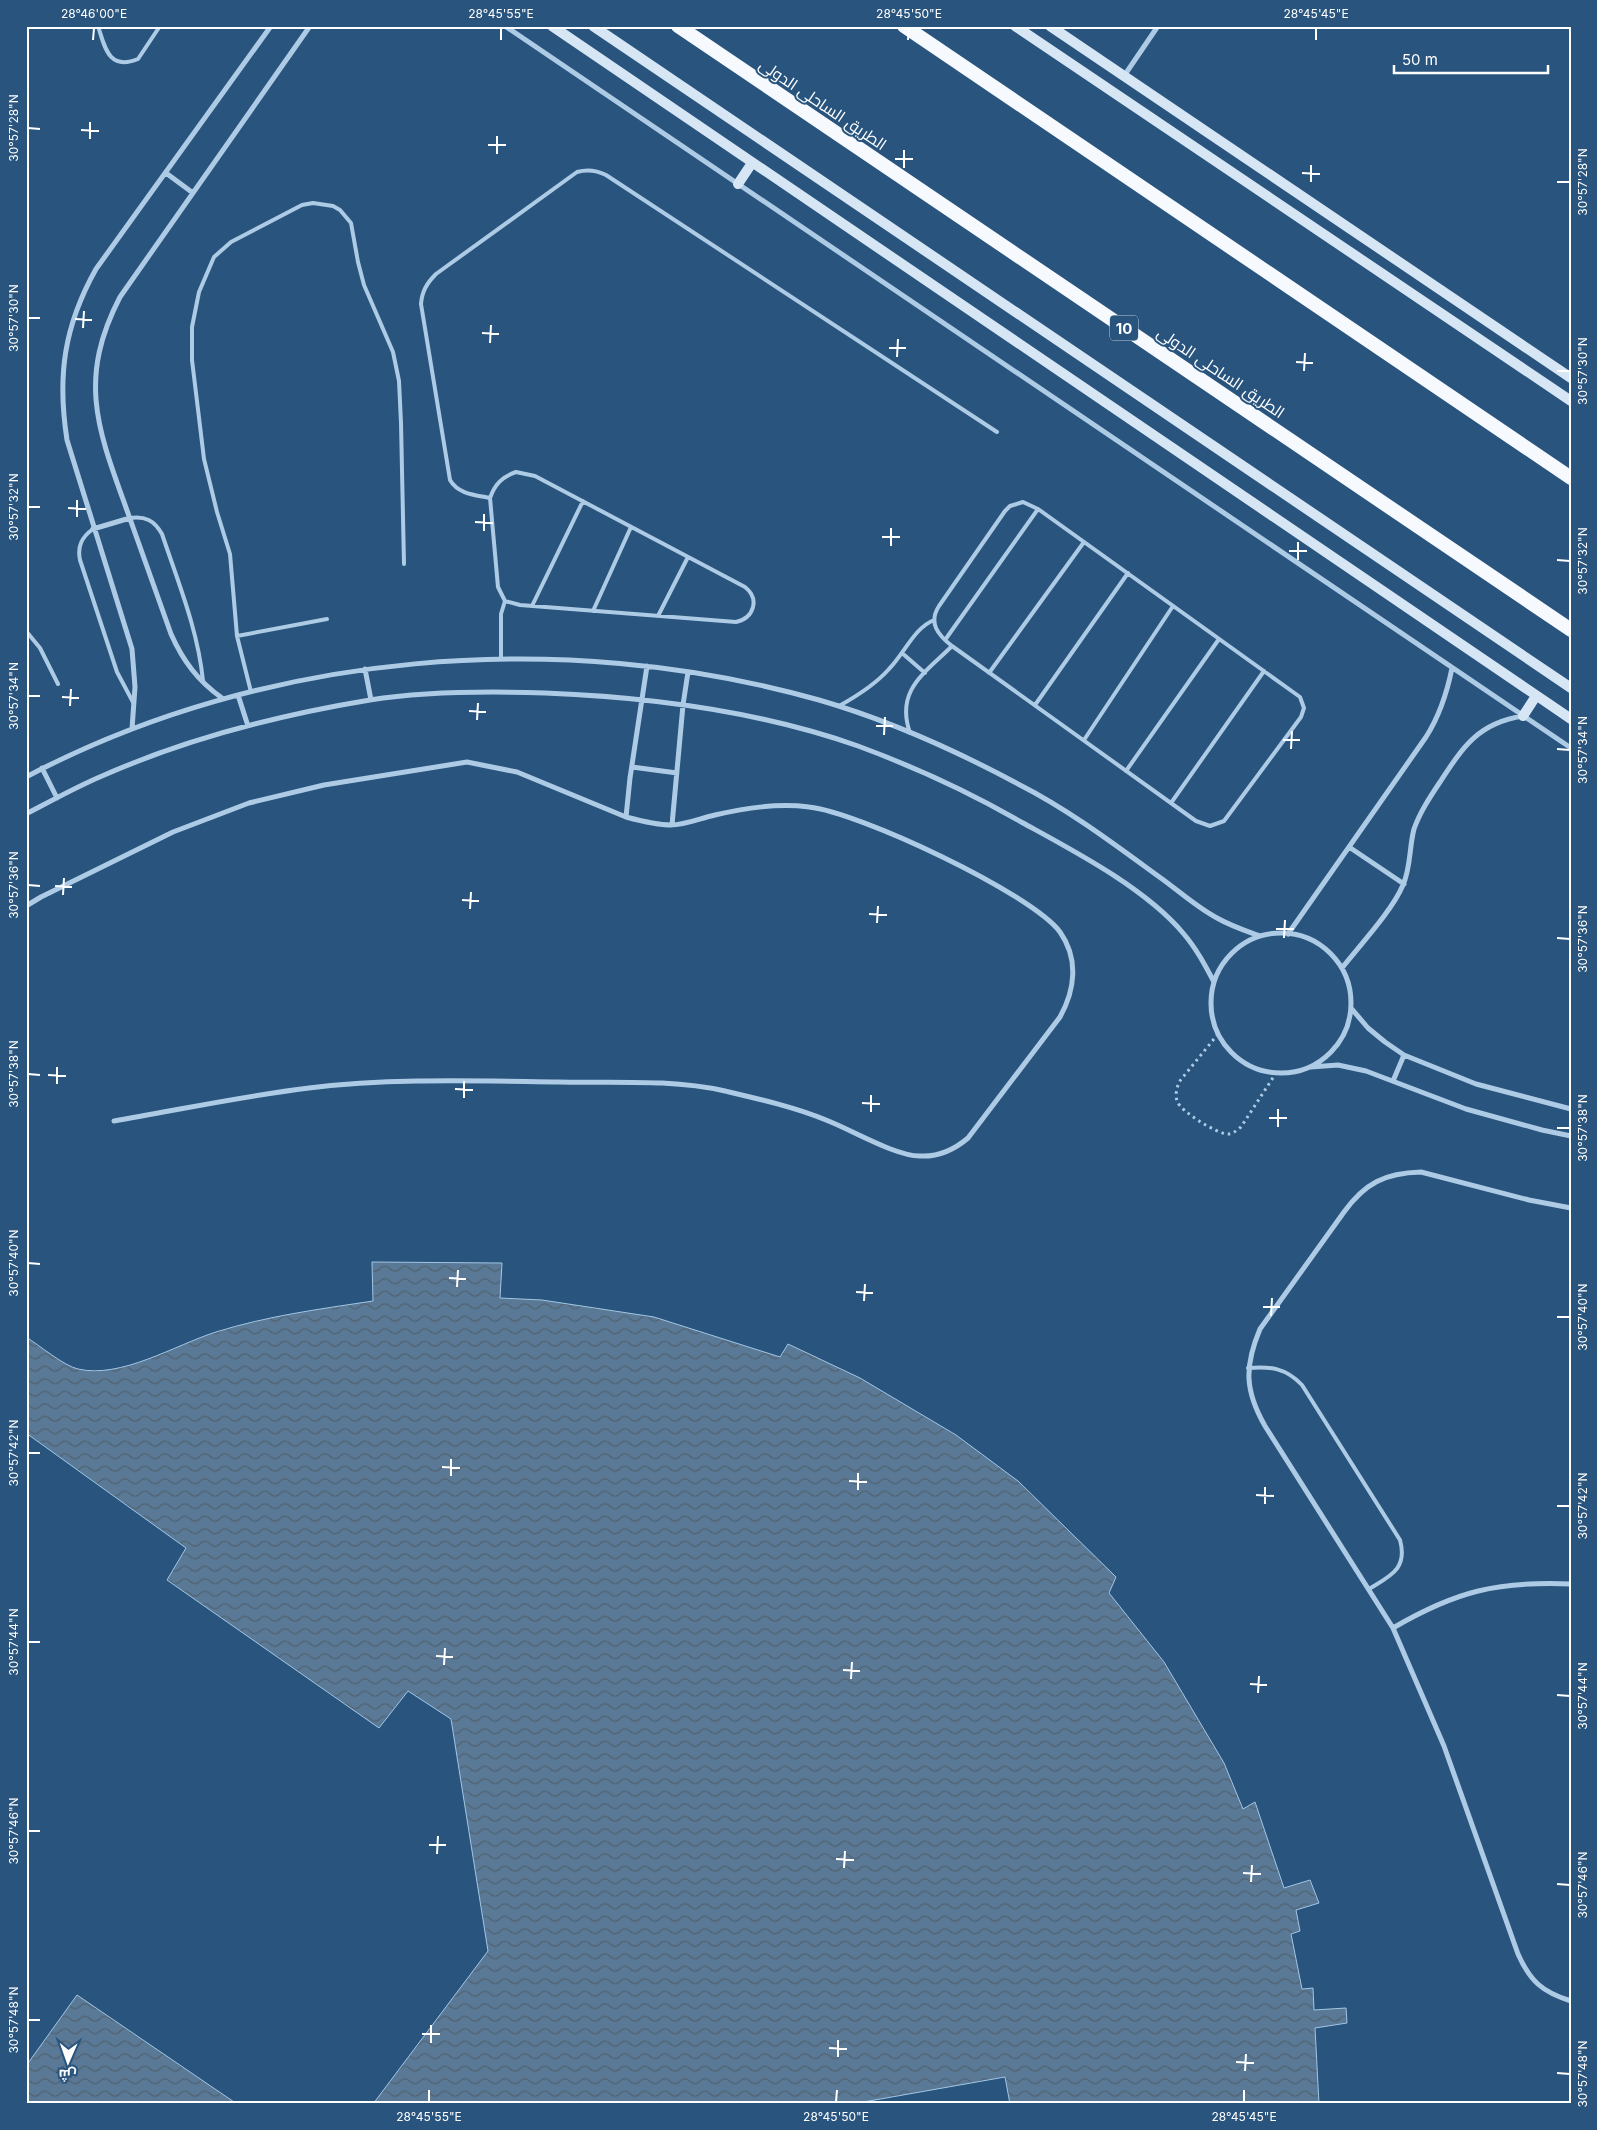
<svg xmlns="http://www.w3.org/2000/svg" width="1597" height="2130" viewBox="0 0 1597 2130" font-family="Inter,Cairo,sans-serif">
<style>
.water{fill:url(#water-waves);stroke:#a2c7e5}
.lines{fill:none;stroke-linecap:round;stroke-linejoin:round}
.path{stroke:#aecbe5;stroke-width:3;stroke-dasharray:2.5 4;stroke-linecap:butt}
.service{stroke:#aecbe5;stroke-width:4}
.minor{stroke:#aecbe5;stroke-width:5}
.secondary{stroke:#d7e6f5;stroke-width:10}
.trunk{stroke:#f6fafe;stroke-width:14}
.ticks{fill:none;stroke:#fff;stroke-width:2}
.labels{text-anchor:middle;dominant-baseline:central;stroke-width:4;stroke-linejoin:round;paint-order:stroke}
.shield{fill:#28547e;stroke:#beccd8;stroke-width:1}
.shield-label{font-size:15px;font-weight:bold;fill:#fff}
.street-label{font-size:16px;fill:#fff;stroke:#28547e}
.neatline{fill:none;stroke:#fff;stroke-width:2}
.ticks-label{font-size:12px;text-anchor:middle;fill:#fff}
</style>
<defs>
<pattern id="water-waves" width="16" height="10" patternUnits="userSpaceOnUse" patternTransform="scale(1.25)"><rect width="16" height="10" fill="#597996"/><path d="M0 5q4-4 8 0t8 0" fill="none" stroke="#526271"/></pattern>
</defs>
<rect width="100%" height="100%" fill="#28547e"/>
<path class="water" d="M372,1262l130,1 -2,35 42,2 112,17 126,40 8,-13 72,34 96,57 62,46 98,96 -7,16 55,69 60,101 19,46 12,-7 29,86 26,-8 9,23 -23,7 4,21 -9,3 11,55 11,-1 1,22 32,-2 1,15 -32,5 4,76h-309l-5,-27 -153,27h-479l115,-153 -37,-232 -43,-28 -29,37 -212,-148 19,-32 -160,-115v-96c13,8 38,29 52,32 43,10 97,-24 138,-37 51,-16 104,-23 157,-31z
M77,1995l160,109h-211v-38z"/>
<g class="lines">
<path class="path" d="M1218,1034l-39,48c-2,6 -4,12 -2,19 3,10 40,33 51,33 5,0 9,-4 13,-7l35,-54"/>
<path class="service" d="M98,26c7,22 11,45 40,33l22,-33
M516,472l19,4 210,111c15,12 9,31 -9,35l-216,-17 -15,-4 -7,-14 -8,-89c5,-14 12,-21 26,-26z
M490,498c-15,-3 -32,-4 -40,-18l-29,-176c1,-13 6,-21 15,-30l141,-102c11,-3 19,-2 29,3l391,257
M1023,502l15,7 262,188 4,11 -3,9 -77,104 -14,5 -14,-5 -244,-175c-14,-11 -24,-23 -13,-40l66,-95 5,-5z
M130,518c15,-2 24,2 32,16 16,48 36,96 41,147
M93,529c-11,8 -16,17 -13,31l37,112 17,32
M532,606l51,-105
M593,611l38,-84
M658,616l30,-59
M26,631l14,17 18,36
M237,636l90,-17
M945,640l93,-131
M902,653l23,20
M501,659v-45l4,-13
M989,673l95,-131
M251,692l-14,-56 -7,-82 -13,-42 -13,-53 -12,-99v-33l7,-35 15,-35 17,-15 71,-37 11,-2 20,3 7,4 11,13 7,39 6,23 29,67 6,29 2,42 3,141
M1035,705l93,-132
M839,706c18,-10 36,-21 50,-37 15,-15 25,-41 45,-49
M910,733c-15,-43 15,-60 42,-87
M1084,740l89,-134
M1126,771l93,-132
M1171,803l93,-132
M1248,1368c22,-2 38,0 54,17l98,155c8,29 -10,36 -31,49"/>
<path class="minor" d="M505,26l1066,722
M1124,76l34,-50
M166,173l27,20
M93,529l37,-11
M365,669l6,31
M238,695l10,31
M222,698c-24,-17 -39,-37 -51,-64 -14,-39 -28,-79 -42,-118 -30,-84 -53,-134 -9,-219l190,-271
M132,729l3,-42 -3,-38 -65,-209c-10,-64 -3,-114 29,-171l175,-243
M632,767l45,6
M42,768l15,30
M26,777c238,-126 535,-150 793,-77 69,20 138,51 201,85 49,25 94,59 138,91 20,14 38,31 59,42 14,8 29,13 43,18
M26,814c25,-13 50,-27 76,-38 84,-37 177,-61 268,-76 58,-9 117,-9 175,-7 105,4 214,18 313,53 57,21 113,47 165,77 51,28 122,65 160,110 13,15 22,32 31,49
M672,825l11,-120 5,-33
M1349,847l55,37
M26,906l15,-9 132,-65 76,-29 75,-18 143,-23 50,10 109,45
M1211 1003a70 70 0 1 1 140 0a70 70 0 1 1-140 0Z
M1288,934l138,-197c14,-22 21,-44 26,-69
M1342,968c18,-23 50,-57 61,-83 8,-18 6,-37 11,-56 6,-17 16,-32 26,-47 23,-35 38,-59 83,-66
M1351,1008l17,20 17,14 19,13 72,29 95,25
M1311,1067l27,-2 28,6 100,38 76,21 29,6
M1393,1081l11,-26
M114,1121c64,-11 129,-25 195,-33 82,-10 167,-7 250,-6 55,1 112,-3 166,9 34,8 69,16 101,29 26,10 69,36 94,36 19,1 34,-6 48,-18l92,-121c15,-27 19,-58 0,-85 -29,-39 -202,-120 -251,-125 -32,-4 -63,1 -94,8 -14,3 -30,10 -44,10 -15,0 -30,-4 -45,-8l4,-39 17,-112
M1571,1208l-42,-8 -108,-28c-36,1 -56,11 -77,40l-84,117c-16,38 -15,62 5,97l128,202 51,118 74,208c12,27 24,38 53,47
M1393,1628c63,-37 105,-47 178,-44"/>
<path class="secondary" d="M552,26l1019,693
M593,26l978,662
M1015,26l556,375
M1050,26l521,352
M738,184l14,-21
M1523,716l13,-20"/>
<path class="trunk" d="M678,26l893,604
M904,26l667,452"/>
</g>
<path class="ticks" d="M93,40l1,-12M501,40v-12M908,40l1,-12M1316,40v-12M28,128l12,1M81,130l18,1M90,139v-17M488,145h18M497,154v-18M895,159h18M904,168v-18M1302,173l18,1M1311,182v-17M1557,182h13M28,318h12M75,319l17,1M83,328l1,-17M482,333l17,1M490,343l1,-18M889,348h17M897,357l1,-18M1296,362l17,1M1304,371l1,-18M1557,371h13M28,507h12M68,508l18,1M77,517v-17M475,522l18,1M484,531v-17M882,537h18M891,546v-18M1289,551h18M1298,560v-18M1557,560l13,1M28,696h12M62,697l17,1M70,706l1,-17M469,711l17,1M477,720l1,-17M876,726h17M884,735l1,-18M1283,740h17M1291,749l1,-18M1557,749l13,1M28,885l12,1M55,886l17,1M63,895l1,-17M462,900l17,1M470,909l1,-17M869,914l18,1M877,923l1,-17M1276,929h18M1284,938l1,-18M1557,938l13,1M28,1074l12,1M48,1075l18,1M57,1084v-17M455,1089l18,1M464,1098v-17M862,1103l18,1M871,1112v-17M1269,1118h18M1278,1127v-18M1557,1128h13M28,1263l12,1M449,1278l17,1M457,1287l1,-17M856,1292l17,1M864,1301l1,-17M1263,1307h17M1271,1316l1,-18M1557,1317h13M28,1453h12M442,1467l18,1M451,1476v-17M849,1481l18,1M858,1490v-17M1256,1495l18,1M1265,1504v-17M1557,1506h13M28,1642h12M436,1656l17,1M444,1665l1,-17M843,1670l17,1M851,1679l1,-17M1250,1684l17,1M1258,1693l1,-17M1557,1695l13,1M28,1831h12M429,1845h17M437,1854l1,-18M836,1859l18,1M844,1868l1,-17M1243,1873l18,1M1251,1882l1,-17M1557,1884l13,1M28,2020h12M422,2034h18M431,2043v-18M829,2048l18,1M838,2057v-17M1236,2062l18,1M1245,2071l1,-17M1557,2073l13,1M429,2102v-12M836,2102l1,-12M1244,2102v-12"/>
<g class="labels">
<rect class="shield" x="1110" y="315.5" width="28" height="25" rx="4"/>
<g class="shield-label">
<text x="1124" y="328">10</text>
</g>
<g class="street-label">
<text transform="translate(823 104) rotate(34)">الطريق الساحلى الدولى</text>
<text transform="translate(1221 372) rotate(34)">الطريق الساحلى الدولى</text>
</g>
</g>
<rect width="1597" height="2130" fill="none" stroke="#28547e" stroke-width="55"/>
<g transform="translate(68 2062) rotate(182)" stroke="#28547e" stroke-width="4" paint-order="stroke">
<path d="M0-4L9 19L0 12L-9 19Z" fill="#ffffff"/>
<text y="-8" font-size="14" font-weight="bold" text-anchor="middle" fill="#ffffff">ش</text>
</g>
<path d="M1394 65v8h154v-8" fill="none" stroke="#ffffff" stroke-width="2.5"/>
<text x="1402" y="65" font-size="15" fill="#ffffff" stroke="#28547e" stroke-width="4" paint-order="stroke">50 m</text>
<rect x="28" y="28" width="1542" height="2074" class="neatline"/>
<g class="ticks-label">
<text x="94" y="18">28°46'00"E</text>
<text x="501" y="18">28°45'55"E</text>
<text x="909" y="18">28°45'50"E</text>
<text x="1316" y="18">28°45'45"E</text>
<text transform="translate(14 128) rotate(-90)" y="4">30°57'28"N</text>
<text transform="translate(1583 182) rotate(-90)" y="4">30°57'28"N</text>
<text transform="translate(14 318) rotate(-90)" y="4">30°57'30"N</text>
<text transform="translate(1583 371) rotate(-90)" y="4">30°57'30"N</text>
<text transform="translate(14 507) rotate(-90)" y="4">30°57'32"N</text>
<text transform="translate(1583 561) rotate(-90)" y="4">30°57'32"N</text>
<text transform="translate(14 696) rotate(-90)" y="4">30°57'34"N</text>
<text transform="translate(1583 750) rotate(-90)" y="4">30°57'34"N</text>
<text transform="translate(14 885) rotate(-90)" y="4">30°57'36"N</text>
<text transform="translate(1583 939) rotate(-90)" y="4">30°57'36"N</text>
<text transform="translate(14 1074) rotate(-90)" y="4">30°57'38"N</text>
<text transform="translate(1583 1128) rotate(-90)" y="4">30°57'38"N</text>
<text transform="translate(14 1263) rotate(-90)" y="4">30°57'40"N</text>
<text transform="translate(1583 1317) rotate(-90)" y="4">30°57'40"N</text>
<text transform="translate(14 1453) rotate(-90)" y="4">30°57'42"N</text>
<text transform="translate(1583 1506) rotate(-90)" y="4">30°57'42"N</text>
<text transform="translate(14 1642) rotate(-90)" y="4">30°57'44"N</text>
<text transform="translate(1583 1696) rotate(-90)" y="4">30°57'44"N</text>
<text transform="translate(14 1831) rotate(-90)" y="4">30°57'46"N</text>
<text transform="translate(1583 1885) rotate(-90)" y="4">30°57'46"N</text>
<text transform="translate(14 2020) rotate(-90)" y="4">30°57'48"N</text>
<text transform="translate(1583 2074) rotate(-90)" y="4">30°57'48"N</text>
<text x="429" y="2121">28°45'55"E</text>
<text x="836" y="2121">28°45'50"E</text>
<text x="1244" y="2121">28°45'45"E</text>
</g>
</svg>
